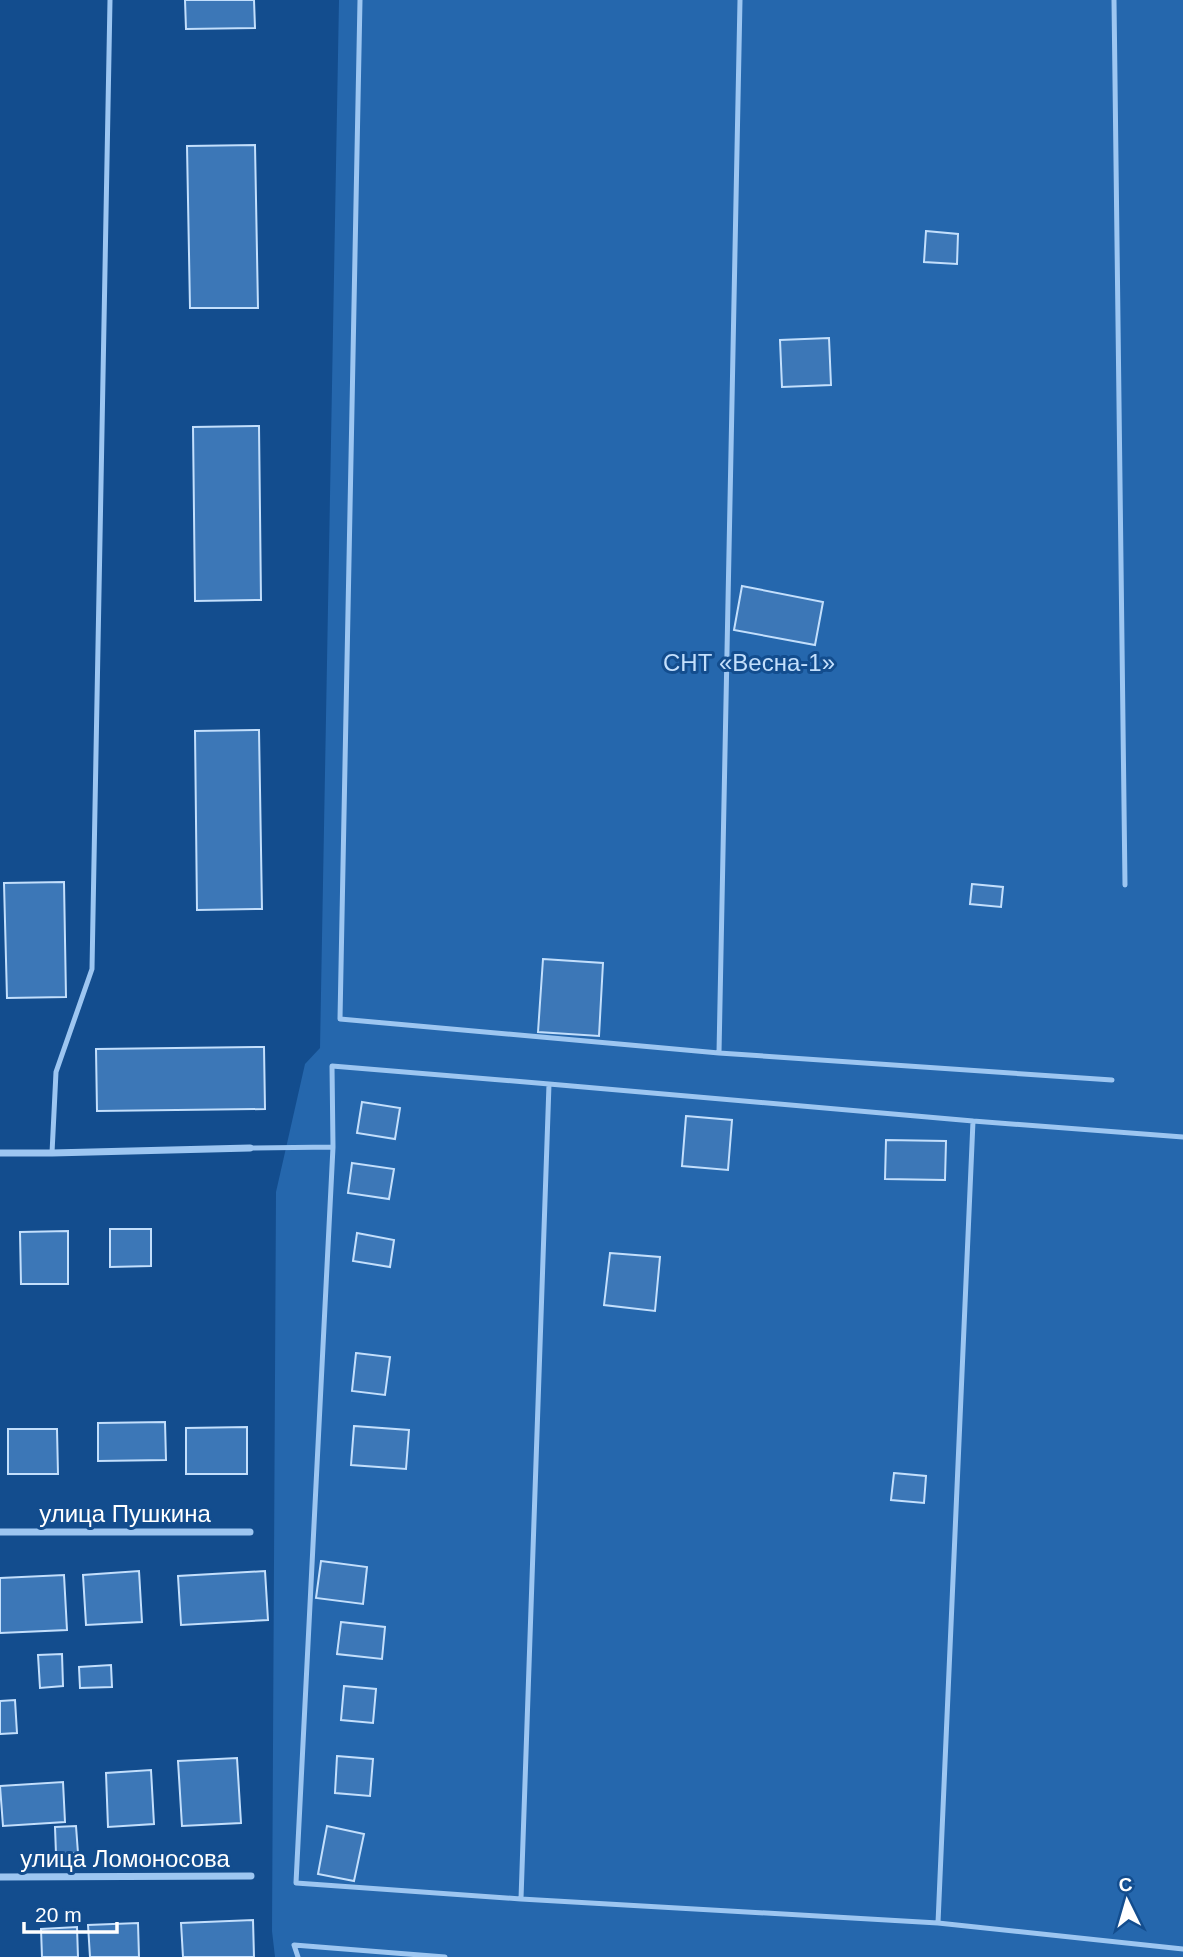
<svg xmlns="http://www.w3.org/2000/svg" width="1183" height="1957" viewBox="0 0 1183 1957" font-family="Helvetica,sans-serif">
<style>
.green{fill:#2567ad}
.building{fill:#3c77b7;stroke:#c3dffc;stroke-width:2}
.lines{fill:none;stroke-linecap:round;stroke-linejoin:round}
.lane{stroke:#9dc6f1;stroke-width:5}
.street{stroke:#9dc6f1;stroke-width:7}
.labels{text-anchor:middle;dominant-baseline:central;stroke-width:6;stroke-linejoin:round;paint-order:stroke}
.park-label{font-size:24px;fill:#c3dffc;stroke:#134d8e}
.street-label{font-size:24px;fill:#fff;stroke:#134d8e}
</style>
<rect width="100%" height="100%" fill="#134d8e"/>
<path class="green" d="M339,0h844v1957h-908l-3,-26 4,-739 29,-128 15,-16z"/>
<path class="building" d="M185,0h69l1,28 -69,1z
M255,145l3,163h-68l-3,-162z
M926,231l32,3 -1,30 -33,-2z
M829,338l2,47 -49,2 -2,-47z
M259,426l2,174 -66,1 -2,-174z
M742,586l81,16 -8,43 -81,-15z
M259,730l3,179 -65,1 -2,-179z
M64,882l2,115 -59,1 -3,-115z
M972,884l31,3 -2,20 -31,-3z
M543,959l60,4 -4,73 -61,-4z
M264,1047l1,62 -168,2 -1,-62z
M362,1102l38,6 -5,31 -38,-6z
M686,1116l46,4 -4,50 -46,-4z
M886,1140l60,1 -1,39 -60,-1z
M352,1163l42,6 -5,30 -41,-6z
M110,1229h41v37l-41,1z
M68,1231v53h-47l-1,-52z
M357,1233l37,7 -4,27 -37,-6z
M610,1253l50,4 -5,54 -51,-6z
M356,1353l34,4 -5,38 -33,-4z
M165,1422l1,38 -68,1v-38z
M354,1426l55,4 -3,39 -55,-4z
M247,1427v47h-61v-46z
M8,1429h49l1,45h-50z
M894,1473l32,3 -2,27 -33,-3z
M321,1561l46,6 -4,37 -47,-6z
M139,1571l3,51 -56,3 -3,-50z
M265,1571l3,49 -87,5 -3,-49z
M64,1575l3,55 -67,3v-55z
M341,1622l44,5 -3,32 -45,-5z
M62,1654l1,32 -23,2 -2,-33z
M111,1665l1,22 -32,1 -1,-21z
M344,1686l32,3 -3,34 -32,-3z
M15,1700l2,33 -17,1v-33z
M337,1756l36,3 -3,37 -35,-3z
M237,1758l4,65 -59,3 -4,-65z
M151,1770l3,54 -46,3 -2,-54z
M63,1782l2,40 -62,4 -3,-40z
M76,1826l2,27 -22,1 -1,-27z
M327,1826l37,8 -10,47 -36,-7z
M253,1920l1,37h-71l-2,-34z
M138,1923l1,34h-49l-2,-32z
M77,1927l1,30h-36l-1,-28z"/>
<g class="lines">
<path class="lane" d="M360,0l-20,1019 379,34 393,27
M1114,0l11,885
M719,1053l21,-1053
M332,1066l217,18 -28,815 -225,-16 37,-736z
M973,1121l210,16
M250,1148l83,-1
M52,1153l4,-81 36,-103 18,-969
M521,1899l417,24 35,-802 -424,-37
M938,1923l245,26
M298,1957l-4,-12 151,12"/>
<path class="street" d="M0,1153h52l198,-5
M0,1532h250
M0,1877l251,-1"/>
</g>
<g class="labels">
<g class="park-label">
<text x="749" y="662">СНТ «Весна-1»</text>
</g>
<g class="street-label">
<text x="125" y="1513">улица Пушкина</text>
<text x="125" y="1858">улица Ломоносова</text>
</g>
</g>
<g transform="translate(1127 1901) rotate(355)" stroke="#134d8e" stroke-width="5" paint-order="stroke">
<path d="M0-5L12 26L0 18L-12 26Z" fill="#ffffff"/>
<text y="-10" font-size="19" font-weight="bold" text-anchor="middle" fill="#ffffff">С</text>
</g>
<path d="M24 1922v10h93v-10" fill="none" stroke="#ffffff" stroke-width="3.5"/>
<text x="35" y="1922" font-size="21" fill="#ffffff" stroke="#134d8e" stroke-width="5" paint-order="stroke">20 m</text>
</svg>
